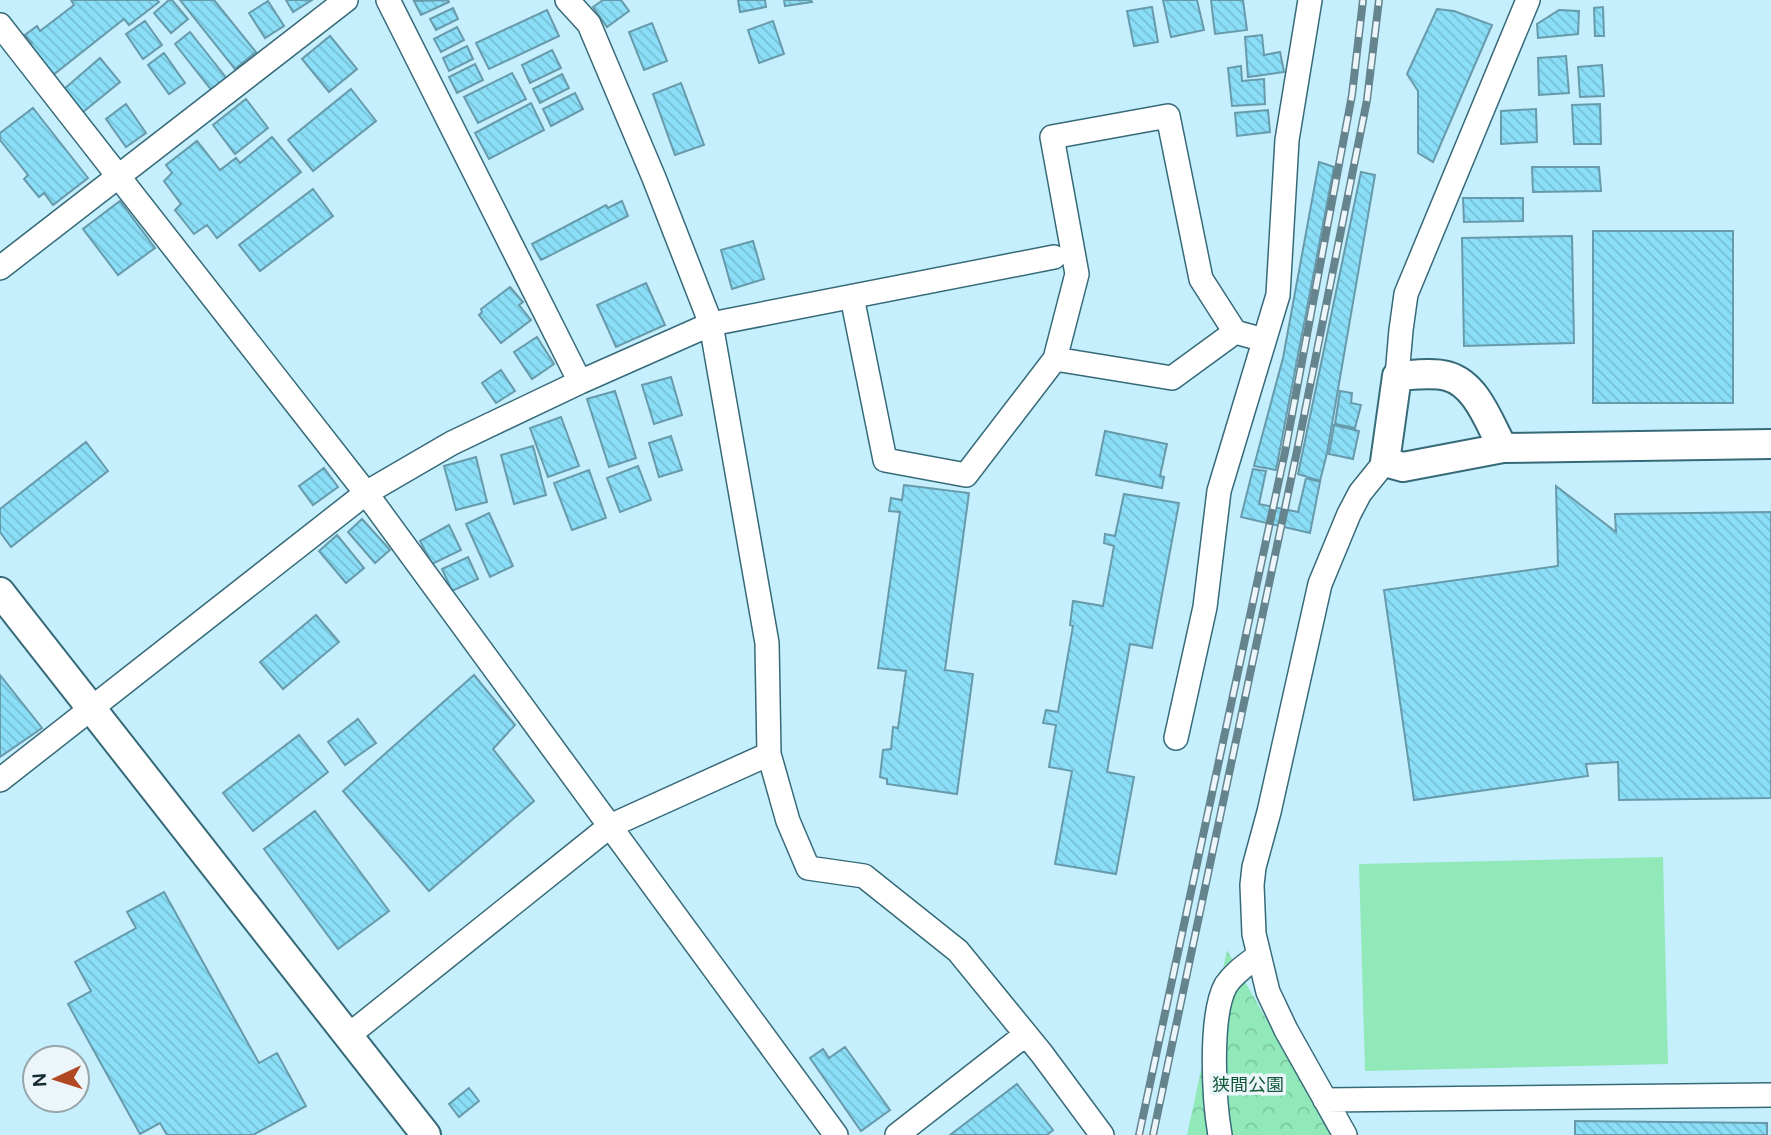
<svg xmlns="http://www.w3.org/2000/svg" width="1771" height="1135" viewBox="0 0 1771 1135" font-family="'DM Sans','Noto Sans JP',sans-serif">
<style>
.green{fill:#91e9ba}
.park{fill:url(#park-crowns)}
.building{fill:url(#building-back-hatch);stroke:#679aab;stroke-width:2}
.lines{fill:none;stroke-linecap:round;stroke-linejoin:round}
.minor-casing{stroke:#376a79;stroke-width:26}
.tertiary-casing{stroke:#376a79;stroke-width:32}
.minor{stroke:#fff;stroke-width:23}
.tertiary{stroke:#fff;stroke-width:28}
.rail-casing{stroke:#65848e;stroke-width:8}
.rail{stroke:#ecf6fa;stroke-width:5;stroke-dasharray:16;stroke-linecap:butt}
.labels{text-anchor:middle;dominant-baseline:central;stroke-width:7;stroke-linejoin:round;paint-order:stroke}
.park-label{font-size:18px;fill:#13593a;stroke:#ecf6fa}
</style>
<defs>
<pattern id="park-crowns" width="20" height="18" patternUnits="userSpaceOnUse" patternTransform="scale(1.75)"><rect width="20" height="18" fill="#91e9ba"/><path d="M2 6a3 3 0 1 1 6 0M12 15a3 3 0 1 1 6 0" fill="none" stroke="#7cc8a0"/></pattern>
<pattern id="building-back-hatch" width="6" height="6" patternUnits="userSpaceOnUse" patternTransform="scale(1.75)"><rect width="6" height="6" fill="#8adef7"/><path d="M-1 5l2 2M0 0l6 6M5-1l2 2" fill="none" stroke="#76bfd4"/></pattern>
</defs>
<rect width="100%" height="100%" fill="#c5effd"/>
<path class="green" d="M1663,857l5,207 -303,7 -6,-207z"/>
<path class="park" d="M1227,950l105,185h-145z"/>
<path class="building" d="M71,0h86l2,2 -30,23 -5,-6 -71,56 -25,-29 4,-3 -7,-8 12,-9 3,5 34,-26z
M169,0h3l16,19 -17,14 -17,-20z
M180,0h34l42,52 -21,17z
M286,0h26l-19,12z
M448,0l1,2 -28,13 -7,-14z
M603,0h18l8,11 -22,16 -14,-20z
M738,0h27l1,7 -26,5z
M784,0h27l1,2 -27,4z
M1163,0h34l7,30 -33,7z
M1211,0h32l4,30 -32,4z
M268,1l16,25 -19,12 -16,-25z
M1152,7l6,35 -24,4 -7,-35z
M1603,7l1,29h-9l-1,-28z
M453,8l5,11 -22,11 -6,-11z
M1437,9l17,2 38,14 -59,137 -15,-9v-62l-11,-17z
M547,10l12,26 -70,33 -13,-26z
M1559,10l20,1 -1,23 -40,4 -1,-14z
M145,21l17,24 -19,14 -17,-25z
M773,21l11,33 -25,9 -11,-33z
M652,23l15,38 -23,9 -15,-38z
M457,27l7,13 -23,12 -7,-13z
M190,32l38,48 -15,12 -38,-48z
M1262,35l2,20 16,-3 4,20 -36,5 -3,-40z
M330,36l27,33 -28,23 -27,-33z
M467,46l6,13 -24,12 -6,-13z
M552,50l9,18 -31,15 -8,-18z
M164,53l21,30 -16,11 -21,-29z
M1566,56l3,37 -30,2 -1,-37z
M100,58l20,24 -37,30 -19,-23z
M475,64l8,16 -26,13 -8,-16z
M1602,65l2,31 -24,1 -2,-30z
M1241,66l1,15 22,-2 1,25 -33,2 -4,-38z
M512,73l14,26 -48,24 -14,-26z
M562,74l7,14 -29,15 -7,-14z
M681,83l23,62 -29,10 -22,-61z
M351,89l25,32 -63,50 -25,-31z
M575,93l8,16 -32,17 -8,-17z
M246,99l22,29 -33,26 -22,-29z
M531,103l13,27 -55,29 -14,-26z
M126,104l20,29 -20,14 -20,-28z
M1600,104l1,40h-27l-2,-39z
M33,108l55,70 -35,27 -9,-12 -5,4 -15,-18 4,-4 -28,-35v-7z
M1536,109l1,33 -36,2v-33z
M1268,110l2,22 -33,4 -2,-23z
M272,137l29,35 -84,66 -10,-13 -13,9 -19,-24 6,-6 -17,-23 8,-8 -6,-8 31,-24 23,29 16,-12 4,5z
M1319,162l15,5 -58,303 -22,-4 29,-108z
M1532,167h67l2,24 -68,1z
M1361,172l14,3 -48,278 -7,28 -22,-7z
M313,189l20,27 -73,55 -21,-26z
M1463,198h60v23l-59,1z
M120,201l35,47 -37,27 -35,-46z
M622,201l6,15 -87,44 -9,-16 74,-39 2,3z
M1593,231h140v172h-140z
M1572,236l2,107 -110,3 -2,-108z
M753,241l11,38 -32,10 -11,-39z
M646,283l19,42 -49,22 -19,-42z
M510,287l13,15 -4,3 12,15 -30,23 -22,-28 3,-3 -1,-3z
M537,337l17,27 -22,15 -18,-27z
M501,370l14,21 -19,12 -14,-20z
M671,377l11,38 -28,9 -12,-39z
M615,391l21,67 -27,9 -22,-68z
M1340,391l12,2 -1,10 10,2 -6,23 -20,-4z
M561,417l18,49 -31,11 -18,-49z
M1334,425l25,6 -6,28 -24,-5z
M1105,431l62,13 -7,32 4,1 -2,11 -66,-13z
M671,436l11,34 -23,7 -10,-34z
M86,442l22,29 -97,76 -11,-15v-23z
M533,446l13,49 -32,9 -13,-49z
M476,457l11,45 -31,8 -12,-44z
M638,466l13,34 -31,12 -13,-34z
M324,468l14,19 -25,18 -14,-19z
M1253,469l13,2 -7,33 39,8 8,-34 14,4 -10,51 -69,-16z
M589,470l17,48 -34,12 -18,-47z
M904,485l65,8 -24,177 28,4 -16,120 -70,-10v-5l-7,-2 3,-27 8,-1 2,-22 5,1 8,-57 -28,-3 22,-156 -11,-1 2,-13 11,2z
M1556,486l60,46 -1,-18 156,-2v286l-152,2 -1,-38 -32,2 2,12 -174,24 -30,-210 174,-24z
M1124,494l55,9 -27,145 -22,-4 -23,128 27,5 -18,97 -61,-10 17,-93 -23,-4 7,-42 -13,-2 3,-13 12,2 15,-86 -3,-1 3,-24 30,5 11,-60 -10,-3 1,-9 10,2z
M489,513l24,53 -23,11 -24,-53z
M362,519l28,31 -15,13 -27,-31z
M449,525l12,25 -29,14 -12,-23z
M337,535l27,33 -18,15 -27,-32z
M468,557l10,22 -26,12 -10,-22z
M316,615l23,27 -56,47 -23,-27z
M0,675l42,53 -42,29z
M474,675l41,50 -22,24 41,52 -105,90 -86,-100z
M358,719l18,24 -31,22 -17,-23z
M299,735l29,37 -75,59 -30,-38z
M315,811l74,100 -51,38 -74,-100z
M164,892l95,171 18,-10 29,53 -53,29h-86l-7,-12 -20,11 -72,-130 23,-13 -16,-29 61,-34 -9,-16z
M845,1047l45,63 -29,21 -51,-73 13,-9 6,9z
M1017,1084l36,46 -6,5h-97z
M469,1088l10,13 -20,16 -10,-13z
M1575,1121l192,2v12h-192z"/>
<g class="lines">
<defs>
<path id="minor" d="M388,0l192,382
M567,0l22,24 65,154 57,146 56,319 2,111 19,67 20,47 56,8 94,75 84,103 60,81
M0,25l366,468 470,642
M0,268l346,-268
M852,297l33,163 81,15 89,-116 117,19 63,-46 29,8
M1055,359l22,-85 -25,-137 116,-21 33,163 34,53
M1397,376l4,-46 5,-36 122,-294
M1176,738l29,-131 14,-116 59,-196 9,-155 23,-140
M0,780l366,-287 86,-50 128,-61 131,-58 343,-67
M349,1035l261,-209 159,-72
M1325,1100l446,-5
M897,1135l128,-100
M1220,1135c-6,-34 -11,-120 6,-150 8,-12 20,-20 32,-29
M1345,1135l-59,-105 -18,-38 -14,-58 -2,-49 2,-18 15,-55 51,-228 29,-70 11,-21 25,-31"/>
<path id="tertiary" d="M1503,448c-14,-25 -26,-64 -56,-72 -14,-4 -34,-1 -50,0l-12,86 18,5 100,-19 268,-4
M0,592l426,543"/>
</defs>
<use href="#minor" class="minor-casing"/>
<use href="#tertiary" class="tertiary-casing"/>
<use href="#minor" class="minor"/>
<use href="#tertiary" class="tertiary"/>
<defs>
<path id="rail" d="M1139,1135l146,-683 67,-357 11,-95
M1153,1135l144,-684 70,-351 12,-100"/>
</defs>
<use href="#rail" class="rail-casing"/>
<use href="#rail" class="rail"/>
</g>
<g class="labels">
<g class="park-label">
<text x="1248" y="1085">狭間公園</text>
</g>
</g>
<g transform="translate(56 1079) rotate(266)"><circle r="33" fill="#ecf6fa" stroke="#96a5aa" stroke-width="2"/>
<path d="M0-5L12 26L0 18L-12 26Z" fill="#b04923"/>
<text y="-10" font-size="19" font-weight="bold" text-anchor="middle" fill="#162c32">N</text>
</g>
</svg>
